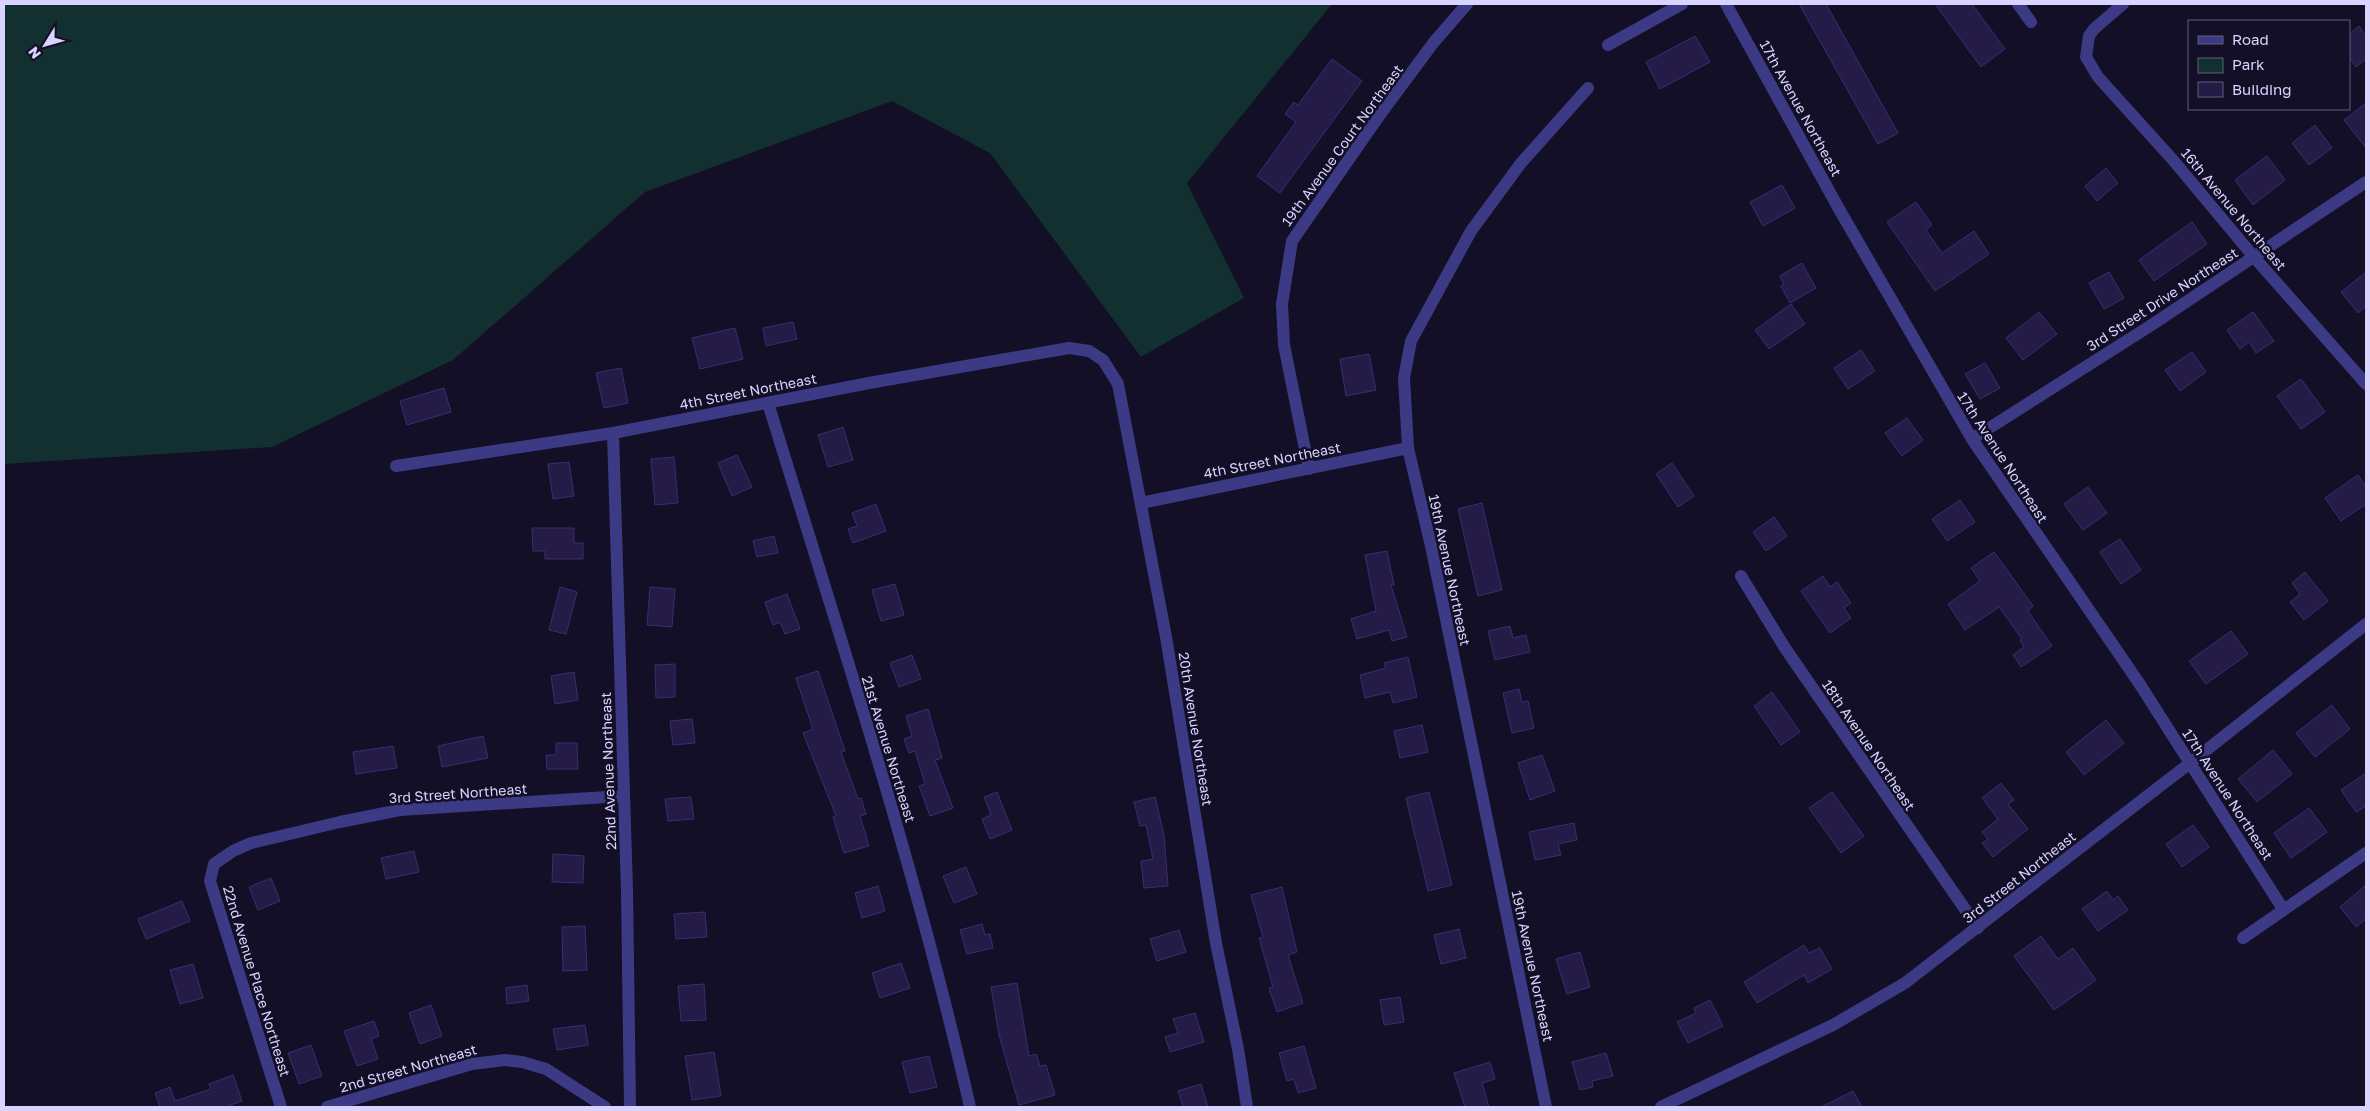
<svg xmlns="http://www.w3.org/2000/svg" width="2370" height="1111" viewBox="0 0 2370 1111" font-family="'Golos Text',sans-serif">
<style>
.green{fill:#12302f}
.building{fill:#241b47;stroke:#3b2d73}
.lines{fill:none;stroke-linecap:round;stroke-linejoin:round}
.minor{stroke:#3d3a85;stroke-width:12}
.labels{text-anchor:middle;dominant-baseline:central;stroke-width:5;stroke-linejoin:round;paint-order:stroke}
.street-label{font-size:14px;fill:#d9d4ff;stroke:#130f26}
</style>
<rect width="100%" height="100%" fill="#130f26"/>
<path class="green" d="M4,4h1328l-145,179 57,115 -103,59 -151,-204 -98,-52 -247,91 -192,168 -181,87 -268,17z"/>
<path class="building" d="M1799,4h27l72,129 -20,11z
M1935,4h37l33,45 -24,18z
M2359,26l7,10v23l-10,8 -7,-9v-24z
M1695,36l15,26 -50,27 -14,-27z
M1332,59l30,22 -82,112 -23,-17 39,-54 -11,-8 9,-12 4,3z
M2366,103v45l-22,-28z
M2315,125l17,23 -23,17 -17,-22z
M2267,156l18,24 -32,25 -18,-25z
M2106,168l12,15 -21,18 -12,-15z
M1782,185l13,23 -32,18 -13,-24z
M1916,202l16,23 -6,5 16,23 32,-22 15,23 -54,37 -48,-69z
M2192,222l15,22 -53,37 -15,-21z
M1802,263l14,25 -26,15 -9,-17 3,-2 -4,-8z
M2109,272l15,26 -20,11 -15,-26z
M2366,272v34l-8,7 -17,-21z
M1791,304l14,20 -36,25 -14,-19z
M2039,312l18,22 -34,26 -17,-22z
M2253,312l21,29 -18,12 -7,-11 -9,7 -13,-19z
M793,322l4,17 -31,7 -3,-18z
M735,328l8,31 -43,10 -8,-31z
M1861,350l14,21 -27,18 -14,-21z
M2192,352l14,20 -26,19 -15,-21z
M1369,354l7,36 -30,6 -6,-37z
M1985,363l15,25 -20,11 -15,-25z
M621,368l7,35 -24,5 -8,-35z
M2301,379l24,33 -24,17 -24,-33z
M444,388l7,24 -44,13 -7,-24z
M1907,418l16,22 -21,16 -17,-23z
M843,427l10,33 -25,7 -10,-32z
M737,455l15,32 -20,9 -14,-33z
M674,457l4,46 -23,2 -4,-46z
M569,462l5,34 -21,3 -5,-35z
M1672,463l22,33 -16,11 -22,-33z
M2358,475l8,12v17l-25,17 -16,-23z
M2088,487l19,26 -24,17 -19,-26z
M1960,500l15,22 -28,19 -15,-22z
M1482,503l20,87 -24,6 -20,-87z
M876,504l10,27 -33,12 -5,-14 9,-3 -5,-13z
M1774,517l13,19 -21,15 -13,-19z
M532,528h42v15h9v16h-38v-8h-12z
M774,536l4,17 -21,4 -4,-16z
M2120,539l21,31 -20,14 -21,-32z
M1387,551l7,34h-3l16,52 -15,4 -3,-11 -32,9 -6,-20 25,-8 -11,-56z
M1994,552l39,54 -5,5 24,35 -31,21 -8,-12 11,-8 -4,-7 2,-1 -23,-32 -34,23 -17,-26 32,-23 -9,-13z
M2305,572l23,29 -24,19 -14,-18 10,-8 -8,-11z
M1823,576l7,11 7,-5 14,21 -7,5 7,10 -21,15 -29,-42z
M895,584l9,31 -23,6 -9,-31z
M560,587l17,5 -11,42 -17,-4z
M650,587l25,2 -3,38 -25,-2z
M787,594l13,35 -15,5 -5,-12 -7,3 -8,-23z
M1510,626l3,12 13,-3 4,17 -35,8 -7,-29z
M2231,631l17,23 -42,30 -17,-23z
M912,655l9,24 -22,8 -9,-24z
M1408,657l9,40 -24,6 -3,-11 -25,6 -5,-23 26,-7 -2,-5z
M675,664v33l-19,1 -1,-33z
M818,671l27,80 -4,1 17,47 3,-1 5,16 -6,2 9,30 -25,7 -11,-36 3,-1 -33,-83 10,-4 -17,-51z
M574,672l4,28 -23,4 -4,-28z
M1519,689l3,13 6,-1 6,27 -22,5 -9,-40z
M1772,692l28,40 -19,13 -27,-39z
M2332,705l18,24 -35,28 -19,-24z
M928,709l14,49 -7,2 18,48 -23,8 -11,-30 6,-2 -10,-33 -6,2 -5,-14 8,-3 -6,-20z
M692,719l3,24 -22,2 -3,-24z
M2106,720l18,23 -40,32 -18,-23z
M1422,725l6,27 -28,6 -6,-27z
M483,736l5,22 -46,9 -4,-21z
M556,743h21l1,26h-31l-1,-14h10z
M393,746l4,22 -41,6 -3,-22z
M2273,750l19,24 -35,28 -19,-23z
M1542,755l13,36 -25,9 -12,-37z
M2366,773v33l-10,6 -15,-22z
M2001,783l13,17 -6,4 20,25 -35,28 -11,-14 6,-4 -6,-7 16,-13 -16,-21z
M997,792l15,38 -22,9 -8,-20 9,-4 -7,-18z
M1429,792l23,93 -24,6 -22,-93z
M1832,792l32,44 -23,17 -32,-45z
M691,797l3,22 -26,2 -3,-22z
M1155,797l9,38 4,51 -24,2 -3,-27 12,-2 -7,-34 -6,1 -6,-24z
M2309,808l18,24 -36,26 -17,-25z
M1574,823l3,17 -19,4 3,11 -26,5 -6,-28z
M2193,825l16,22 -27,20 -16,-23z
M414,851l5,21 -33,7 -5,-21z
M553,854l31,2 -1,27 -31,-1z
M966,867l11,27 -23,9 -11,-27z
M271,878l9,23 -22,9 -9,-23z
M2366,885v34l-10,8 -16,-20z
M878,886l7,25 -23,7 -7,-25z
M1282,887l15,65 -9,3 15,48 -26,9 -8,-24 4,-1 -14,-49 4,-1 -12,-42z
M2107,891l6,9 5,-4 10,14 -30,21 -16,-22z
M182,901l8,20 -44,18 -8,-20z
M705,912l2,25 -31,2 -2,-25z
M982,924l3,11 5,-1 3,14 -26,6 -7,-24z
M585,926l2,44 -24,1 -1,-44z
M1459,929l7,29 -25,6 -7,-29z
M1179,930l7,22 -29,9 -7,-22z
M2041,936l17,23 15,-11 23,32 -42,30 -40,-54z
M1804,945l5,8 11,-5 12,21 -24,14 -4,-8 -47,28 -13,-21z
M1580,952l10,35 -23,7 -11,-35z
M901,963l9,25 -30,10 -8,-25z
M193,964l10,34 -23,6 -10,-34z
M1017,983l12,73 7,-2 4,12 6,-1 9,30 -36,10 -20,-70 -8,-48z
M704,984l2,36 -25,1 -3,-35z
M527,985l2,16 -22,3 -1,-16z
M1400,997l4,25 -20,3 -4,-25z
M1710,1000l13,26 -35,17 -11,-21 19,-9 -2,-5z
M431,1005l11,31 -22,8 -11,-31z
M1195,1013l9,29 -34,10 -5,-15 13,-4 -5,-14z
M374,1021l5,15 -8,3 7,20 -21,7 -13,-35z
M585,1025l3,20 -31,5 -4,-21z
M311,1045l11,31 -23,8 -11,-31z
M1304,1046l12,42 -18,5 -4,-14 -7,2 -8,-28z
M714,1052l7,44 -29,4 -7,-44z
M1606,1053l7,23 -21,5 1,6 -13,3 -8,-28z
M929,1056l8,31 -27,6 -8,-31z
M1490,1062l5,17 -13,4 7,24h-24l-11,-34z
M233,1075l9,26 -17,6h-65l-5,-14 15,-6 5,14 36,-12 -2,-5z
M1201,1084l7,23h-25l-5,-16z
M1853,1091l9,16h-41z"/>
<g class="lines">
<path class="minor" d="M1726,4l113,205 133,230 167,244 144,226
M2018,4l13,18
M2123,4l-29,25 -5,7 -3,21 12,20 75,83 81,97 112,127
M1608,45l74,-41
M768,403c72,234 148,466 202,704
M613,433l14,458 3,216
M1972,439l178,-113 216,-144
M396,466l217,-33 256,-50 200,-35 20,3 14,9 15,24 48,253 50,306 22,106 9,58
M1309,469l-25,-124 -2,-41 10,-63 87,-125 55,-74 33,-38
M1141,503l267,-55
M1741,576l44,72 193,280
M2243,938l123,-85
M281,1107l-71,-226 4,-17 19,-13 18,-8 89,-21 60,-12 223,-14
M327,1107l145,-43 33,-4 17,2 24,7 59,38
M1546,1107l-115,-561 -23,-98 -4,-70 7,-37 60,-110 50,-68 67,-75
M1661,1107l172,-82 72,-42 285,-220 176,-139"/>
</g>
<g class="labels">
<g class="street-label">
<text transform="translate(1801 108) rotate(61)">17th Avenue Northeast</text>
<text transform="translate(1342 145) rotate(-54)">19th Avenue Court Northeast</text>
<text transform="translate(2234 209) rotate(50)">16th Avenue Northeast</text>
<text transform="translate(2162 299) rotate(-33)">3rd Street Drive Northeast</text>
<text transform="translate(748 391) rotate(-11)">4th Street Northeast</text>
<text transform="translate(2003 457) rotate(57)">17th Avenue Northeast</text>
<text transform="translate(1272 460) rotate(-11)">4th Street Northeast</text>
<text transform="translate(1450 570) rotate(78)">19th Avenue Northeast</text>
<text transform="translate(1196 729) rotate(81)">20th Avenue Northeast</text>
<text transform="translate(1869 745) rotate(56)">18th Avenue Northeast</text>
<text transform="translate(889 749) rotate(73)">21st Avenue Northeast</text>
<text transform="translate(608 771) rotate(-92)">22nd Avenue Northeast</text>
<text transform="translate(458 793) rotate(-4)">3rd Street Northeast</text>
<text transform="translate(2228 794) rotate(57)">17th Avenue Northeast</text>
<text transform="translate(2019 877) rotate(-38)">3rd Street Northeast</text>
<text transform="translate(1533 966) rotate(78)">19th Avenue Northeast</text>
<text transform="translate(257 981) rotate(73)">22nd Avenue Place Northeast</text>
<text transform="translate(408 1068) rotate(-16)">2nd Street Northeast</text>
</g>
</g>
<rect width="2370" height="1111" fill="none" stroke="#d9d4ff" stroke-width="10"/>
<rect x="2188" y="20" width="162" height="90" fill="#130f26" stroke="#625e7d"/>
<rect x="2198" y="36" width="25" height="8" fill="#3d3a85" stroke="#625e7d"/>
<text x="2232" y="45" font-size="15" fill="#d9d4ff">Road</text>
<rect x="2198" y="58" width="25" height="15" fill="#12302f" stroke="#625e7d"/>
<text x="2232" y="70" font-size="15" fill="#d9d4ff">Park</text>
<rect x="2198" y="82" width="25" height="15" fill="#241b47" stroke="#625e7d"/>
<text x="2232" y="95" font-size="15" fill="#d9d4ff">Building</text>
<g transform="translate(45 45) rotate(233)" stroke="#130f26" stroke-width="4" paint-order="stroke">
<path d="M0-4L9 19L0 12L-9 19Z" fill="#d9d4ff"/>
<text y="-8" font-size="14" font-weight="bold" text-anchor="middle" fill="#d9d4ff">N</text>
</g>
</svg>
